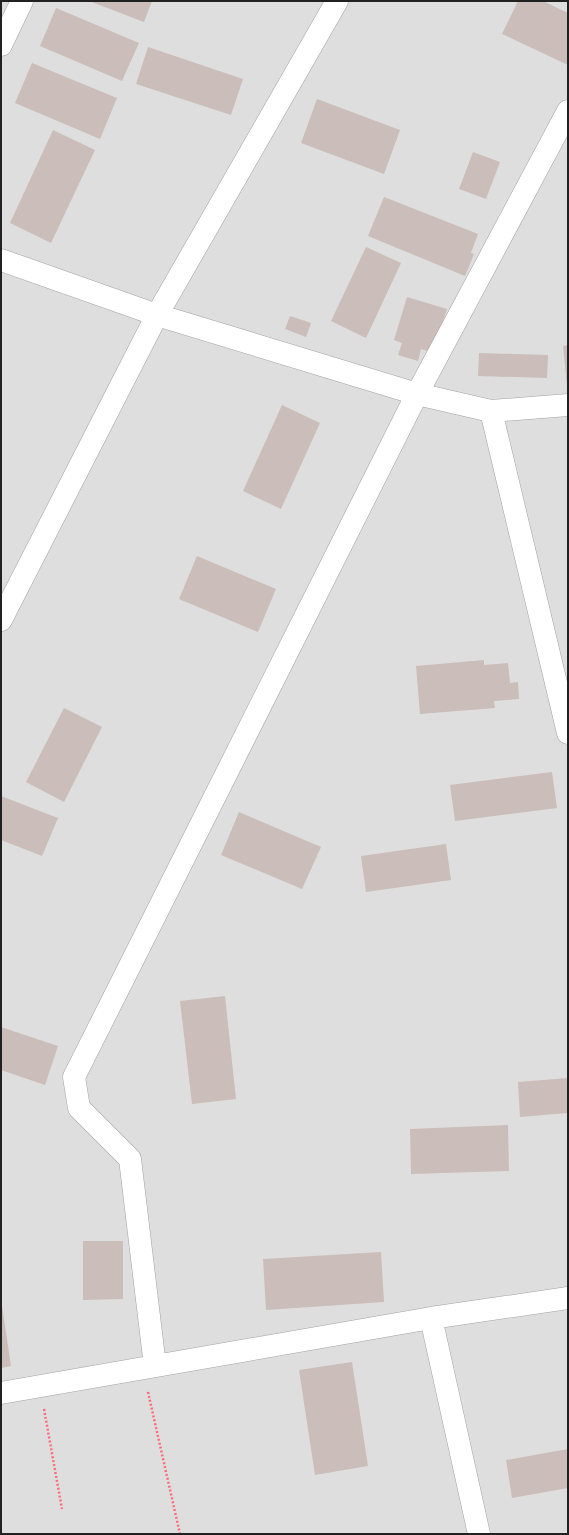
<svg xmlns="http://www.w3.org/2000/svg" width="569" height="1535" viewBox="0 0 569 1535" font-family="Signika,sans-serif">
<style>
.residential{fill:#dfdede}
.building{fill:#cabdba}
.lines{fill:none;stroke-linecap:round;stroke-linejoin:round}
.minor-casing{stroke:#a2a2a2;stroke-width:23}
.path{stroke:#ff6b7c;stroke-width:2.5;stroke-dasharray:2 2;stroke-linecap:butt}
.minor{stroke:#fff;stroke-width:22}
</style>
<rect width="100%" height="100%" fill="#f2ece7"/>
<path class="residential" d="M1,1h567v1533h-567z"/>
<path class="building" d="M89,1h63l-8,21z
M518,1h25l25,12v52l-66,-31z
M56,8l83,35 -17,38 -82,-35z
M148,47l95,32 -12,36 -95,-31z
M32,63l85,35 -17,41 -85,-36z
M317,99l83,31 -16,44 -83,-31z
M53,130l42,20 -44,93 -41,-20z
M473,152l27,10 -14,37 -27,-10z
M384,197l94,37 -7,19 3,1 -9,22 -97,-40z
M366,247l35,16 -35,75 -35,-17z
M407,297l40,12 -14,44 -12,-4 -3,12 -20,-6 4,-12 -8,-3z
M290,316l21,7 -5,14 -21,-8z
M568,345v41h-1l-4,-40z
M479,353l69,2 -1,23 -69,-2z
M282,405l38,18 -39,86 -38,-18z
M197,556l79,33 -18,43 -79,-33z
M484,660v5l24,-2 2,20 8,-1 1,17 -25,2 1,7 -75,6 -4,-48z
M64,708l38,19 -38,75 -38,-20z
M552,772l5,36 -102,13 -5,-36z
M1,796l57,22 -16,38 -41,-16z
M239,812l82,35 -19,42 -81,-34z
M446,844l5,36 -85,12 -5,-36z
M225,996l11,103 -44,5 -12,-103z
M1,1027l57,19 -13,39 -44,-15z
M568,1078v35l-48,4 -2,-35z
M508,1125l1,46 -98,3 -1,-45z
M83,1241h40v58l-40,1z
M381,1252l3,50 -118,8 -3,-51z
M1,1299l10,67 -10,2z
M352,1362l16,104 -53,9 -16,-105z
M568,1449v39l-56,10 -6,-38z"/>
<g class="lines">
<defs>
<path id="minor" d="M1,45l21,-44
M1,260l156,55 260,79 74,17 77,-6
M491,411l77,322
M1,620l156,-305 180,-314
M431,1318l48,216
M155,1366l-25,-207 -51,-51 -5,-31 343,-683 151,-283
M1,1393l430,-75 137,-20"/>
</defs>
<use href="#minor" class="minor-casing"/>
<path class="path" d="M148,1392l32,142
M44,1409l18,100"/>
<use href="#minor" class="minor"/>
</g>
<rect width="569" height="1535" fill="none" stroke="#212121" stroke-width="4"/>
</svg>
